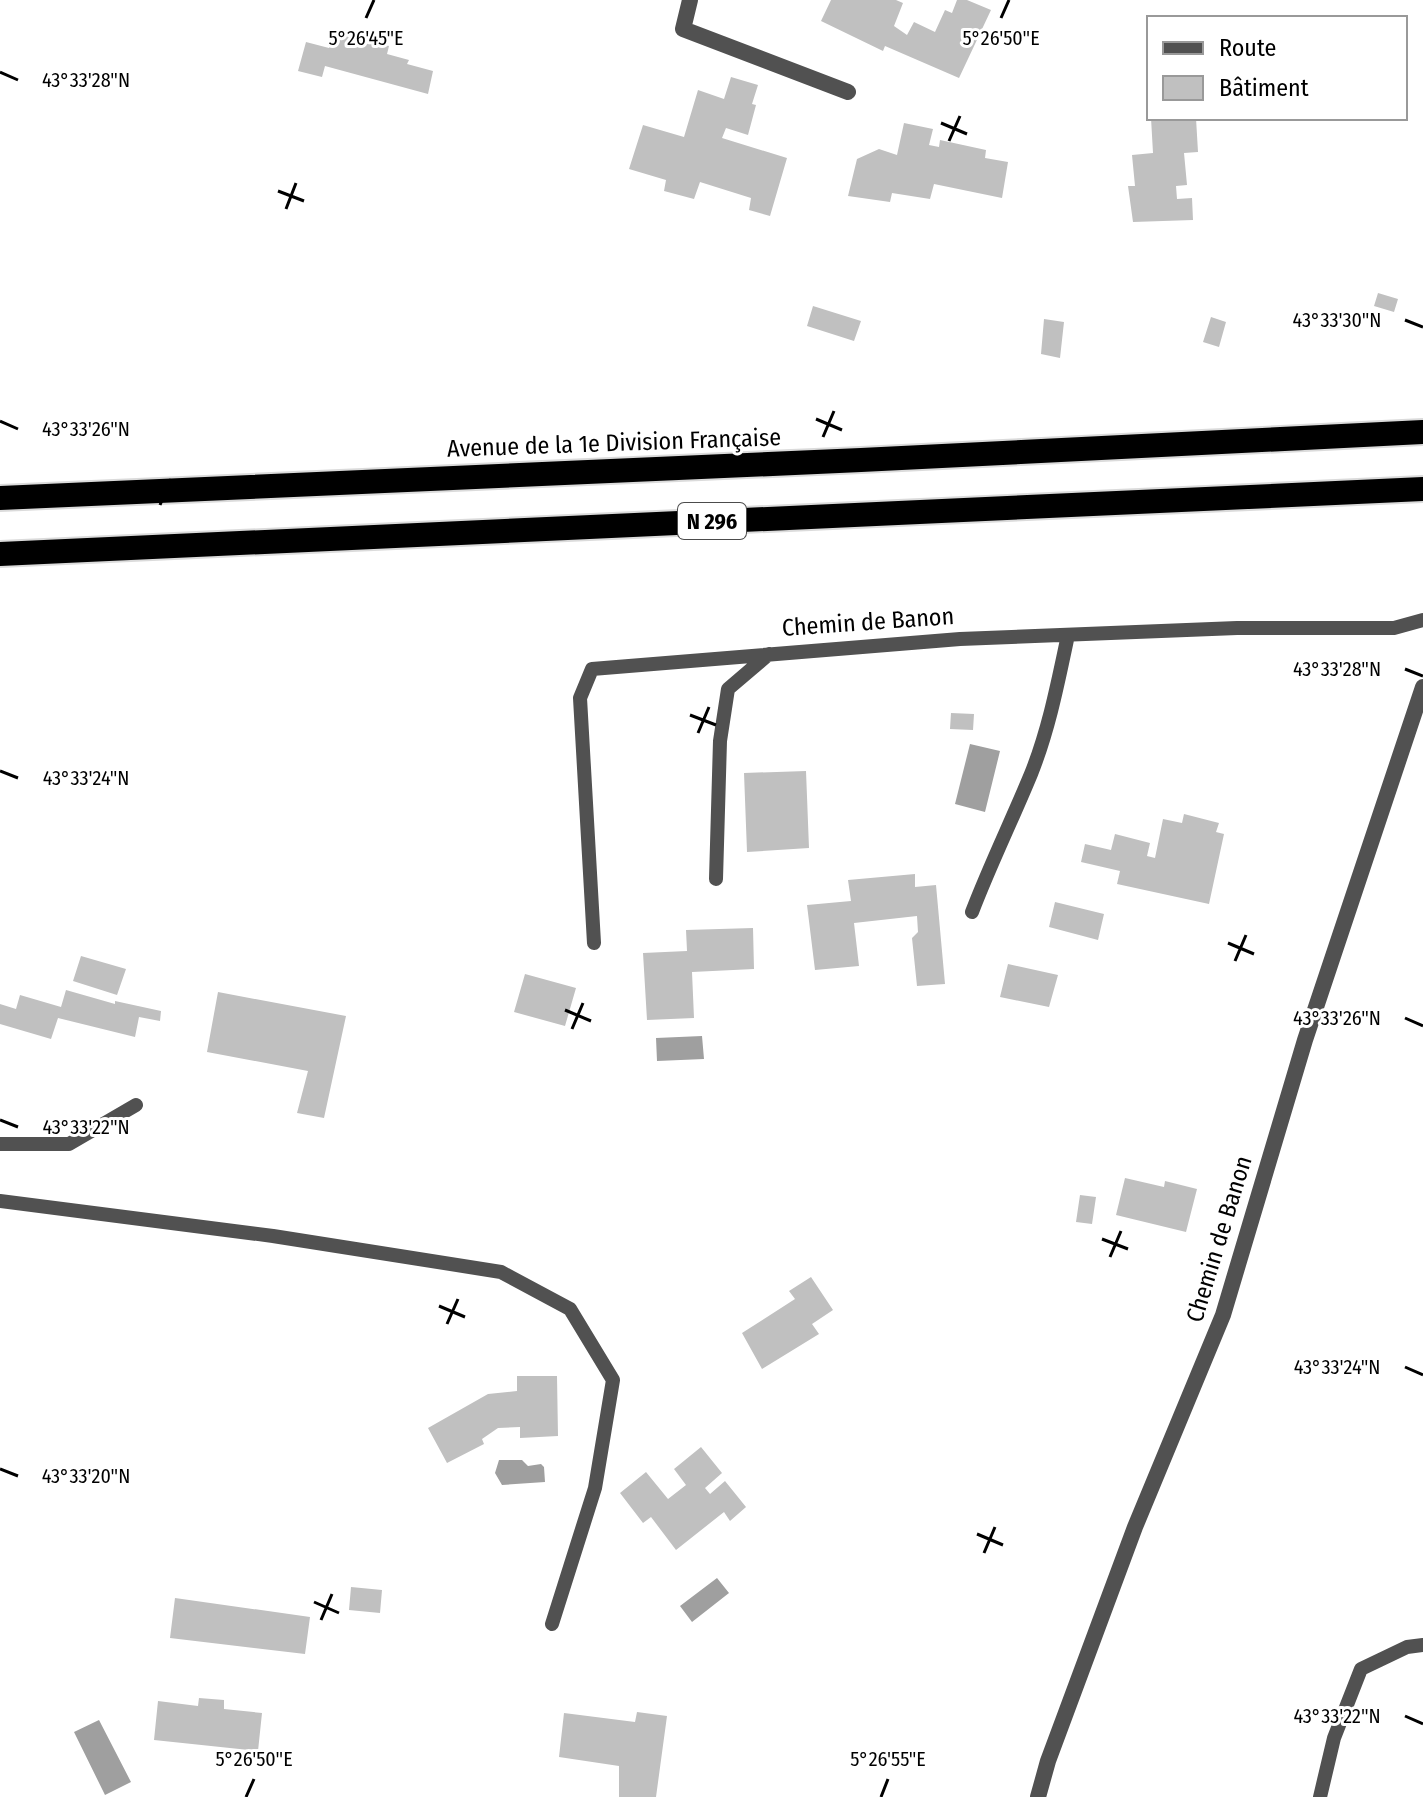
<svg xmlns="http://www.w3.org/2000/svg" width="1423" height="1797" viewBox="0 0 1423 1797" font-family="'Fira Sans Condensed',sans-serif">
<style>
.water{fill:#9f9f9f}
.building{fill:#c0c0c0}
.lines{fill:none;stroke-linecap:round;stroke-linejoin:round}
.highway-casing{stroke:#dbdbdb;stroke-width:28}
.lane{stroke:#515151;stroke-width:14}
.street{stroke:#515151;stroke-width:16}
.highway{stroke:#000;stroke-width:24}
.ticks{fill:none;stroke:#000;stroke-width:3}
.labels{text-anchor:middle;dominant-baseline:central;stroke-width:6;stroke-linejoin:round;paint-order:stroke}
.shield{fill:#fff;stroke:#4c4c4c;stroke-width:2}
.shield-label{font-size:22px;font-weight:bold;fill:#000}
.street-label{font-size:24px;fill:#000;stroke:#fff}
.ticks-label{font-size:20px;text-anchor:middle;fill:#000;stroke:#fff;stroke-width:6;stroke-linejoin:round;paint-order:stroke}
</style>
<rect width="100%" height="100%" fill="#fff"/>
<path class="water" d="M970,744l30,7 -15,61 -30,-8z
M702,1036l2,23 -47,2 -1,-23z
M499,1460h23l6,6 13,-2 3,3 1,15 -43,3 -7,-12z
M717,1578l12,15 -37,29 -12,-16z
M99,1720l32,62 -26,13 -31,-63z"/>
<path class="building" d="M831,0h65l7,3 -9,23 13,9 7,-13 21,10 10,-22 7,3 5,-13h10l24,10 -32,68 -74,-32 -2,5 -62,-30z
M334,30l55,16 -2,8 22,6 -2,4 26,7 -5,23 -103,-28 -3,11 -24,-6 8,-29 23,6z
M731,77l27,8 -6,19 4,1 -8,30 -22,-7 -4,10 65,20 -17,58 -21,-6 2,-12 -51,-16 -6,17 -30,-8 2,-11 -37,-11 14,-44 41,12 14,-47 26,9z
M1151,118h45l2,34 -14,1 3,32 -11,1 1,13 15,-1 1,22 -60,2 -5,-36h7l-3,-31 21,-2z
M904,123l29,6 -4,16 10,2 1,-7 46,10 -1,8 23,4 -6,36 -68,-14 -4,15 -38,-6 -2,9 -42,-6 9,-37 22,-10 18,6z
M1378,293l20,6 -4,13 -20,-6z
M813,306l48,15 -7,20 -47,-15z
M1211,317l15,5 -7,25 -16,-5z
M1044,319l20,3 -4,36 -19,-4z
M951,713l23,1 -1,16 -23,-1z
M806,771l3,77 -62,4 -3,-79z
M1184,814l35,9 -3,9 8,2 -15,70 -92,-20 3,-13 -39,-9 4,-18 26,6 4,-16 35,9 -3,13 8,2 8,-39 19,4z
M915,874v13l21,-2 9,99 -28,2 -5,-48 6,-6 -1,-16 -63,7 5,43 -44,4 -8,-65 44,-4 -3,-21z
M1055,902l49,12 -6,26 -49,-13z
M753,928l1,41 -62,3 2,46 -47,2 -4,-67 44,-2 -1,-21z
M81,956l45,13 -9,26 -44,-14z
M1008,964l50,11 -9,32 -49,-10z
M525,974l51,14 -11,38 -51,-14z
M66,990l49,14v-3l46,10 -1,10 -21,-4 -4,20 -77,-19 -7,21 -51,-15v-20l16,5 4,-14 41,12z
M218,992l128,24 -22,102 -27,-5 11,-42 -101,-19z
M1125,1178l39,9 1,-6 32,8 -11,43 -70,-17z
M1080,1195l16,2 -4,27 -16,-2z
M811,1277l22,33 -21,14 7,10 -57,35 -20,-36 53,-34 -6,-8z
M517,1376h40l1,60 -38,2v-11l-22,1 -16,11 2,5 -37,19 -19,-35 60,-34 29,-3z
M701,1447l21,26 -17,15 5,6 15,-13 21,26 -16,14 -6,-9 -48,38 -25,-33 -8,6 -23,-30 26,-21 22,27 18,-14 -12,-16z
M351,1587l31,3 -2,23 -31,-3z
M175,1598l135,19 -5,37 -135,-16z
M199,1698l25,2v9l38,4 -4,38 -104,-11 4,-39 40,5z
M637,1712l30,4 -11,81h-37v-31l-60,-9 5,-44 71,9z"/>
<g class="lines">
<defs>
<path id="highway" d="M0,498l861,-38 562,-28
M0,554l1423,-65"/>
</defs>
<use href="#highway" class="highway-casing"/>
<path class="lane" d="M716,879l4,-138 8,-52 41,-35
M972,912c18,-47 40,-92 59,-138 18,-45 27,-92 37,-139
M594,943l-14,-245 12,-29 368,-30 277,-11h157l29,-8
M0,1144h69l67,-39
M0,1201l273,35 228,36 69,37 43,71 -18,108 -43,136
M1320,1797l14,-59 27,-69 46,-22 16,-2"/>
<path class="street" d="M690,0l-7,29 165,63
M1038,1797l10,-36 87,-234 88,-212 82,-275 118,-353"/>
<use href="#highway" class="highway"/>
</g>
<path class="ticks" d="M366,18l8,-18M1001,18l8,-18M0,72l18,8M941,123l26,11M949,141l11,-25M278,191l26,10M286,209l10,-26M1405,320l18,7M816,419l26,11M0,421l18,8M823,437l11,-26M153,486l25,11M160,505l11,-26M1405,669l18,7M690,715l26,10M698,733l11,-26M0,771l18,7M1228,943l26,11M1235,961l11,-26M565,1010l26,11M1405,1018l18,8M572,1029l11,-26M0,1120l18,7M1102,1239l26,10M1110,1257l11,-26M439,1306l26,11M447,1324l11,-25M1405,1367l18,8M0,1469l18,7M977,1534l26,11M984,1553l11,-26M314,1602l25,11M321,1620l11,-26M1405,1716l18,8M246,1797l8,-18M881,1797l7,-18"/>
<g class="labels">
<rect class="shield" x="678" y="503" width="68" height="36" rx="6"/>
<g class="shield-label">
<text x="712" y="521">N 296</text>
</g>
<g class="street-label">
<text transform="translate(614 443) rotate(-2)">Avenue de la 1e Division Française</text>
<text transform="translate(868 622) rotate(-4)">Chemin de Banon</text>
<text transform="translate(1219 1239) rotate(-73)">Chemin de Banon</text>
</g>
</g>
<g class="ticks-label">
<text x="366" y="45">5°26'45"E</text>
<text x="1001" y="45">5°26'50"E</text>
<text x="86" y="87">43°33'28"N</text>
<text x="1337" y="327">43°33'30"N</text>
<text x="86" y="436">43°33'26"N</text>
<text x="1337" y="676">43°33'28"N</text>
<text x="86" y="785">43°33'24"N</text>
<text x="1337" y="1025">43°33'26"N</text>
<text x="86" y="1134">43°33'22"N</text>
<text x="1337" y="1374">43°33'24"N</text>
<text x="86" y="1483">43°33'20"N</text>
<text x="1337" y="1723">43°33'22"N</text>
<text x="254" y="1766">5°26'50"E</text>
<text x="888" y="1766">5°26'55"E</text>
</g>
<rect x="1147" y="16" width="260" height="104" fill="#ffffff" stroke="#999999" stroke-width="2"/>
<rect x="1163" y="42" width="40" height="12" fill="#515151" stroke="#999999" stroke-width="2"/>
<text x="1219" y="56" font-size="24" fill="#000000">Route</text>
<rect x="1163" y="76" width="40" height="24" fill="#c0c0c0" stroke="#999999" stroke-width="2"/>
<text x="1219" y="96" font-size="24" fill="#000000">Bâtiment</text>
</svg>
